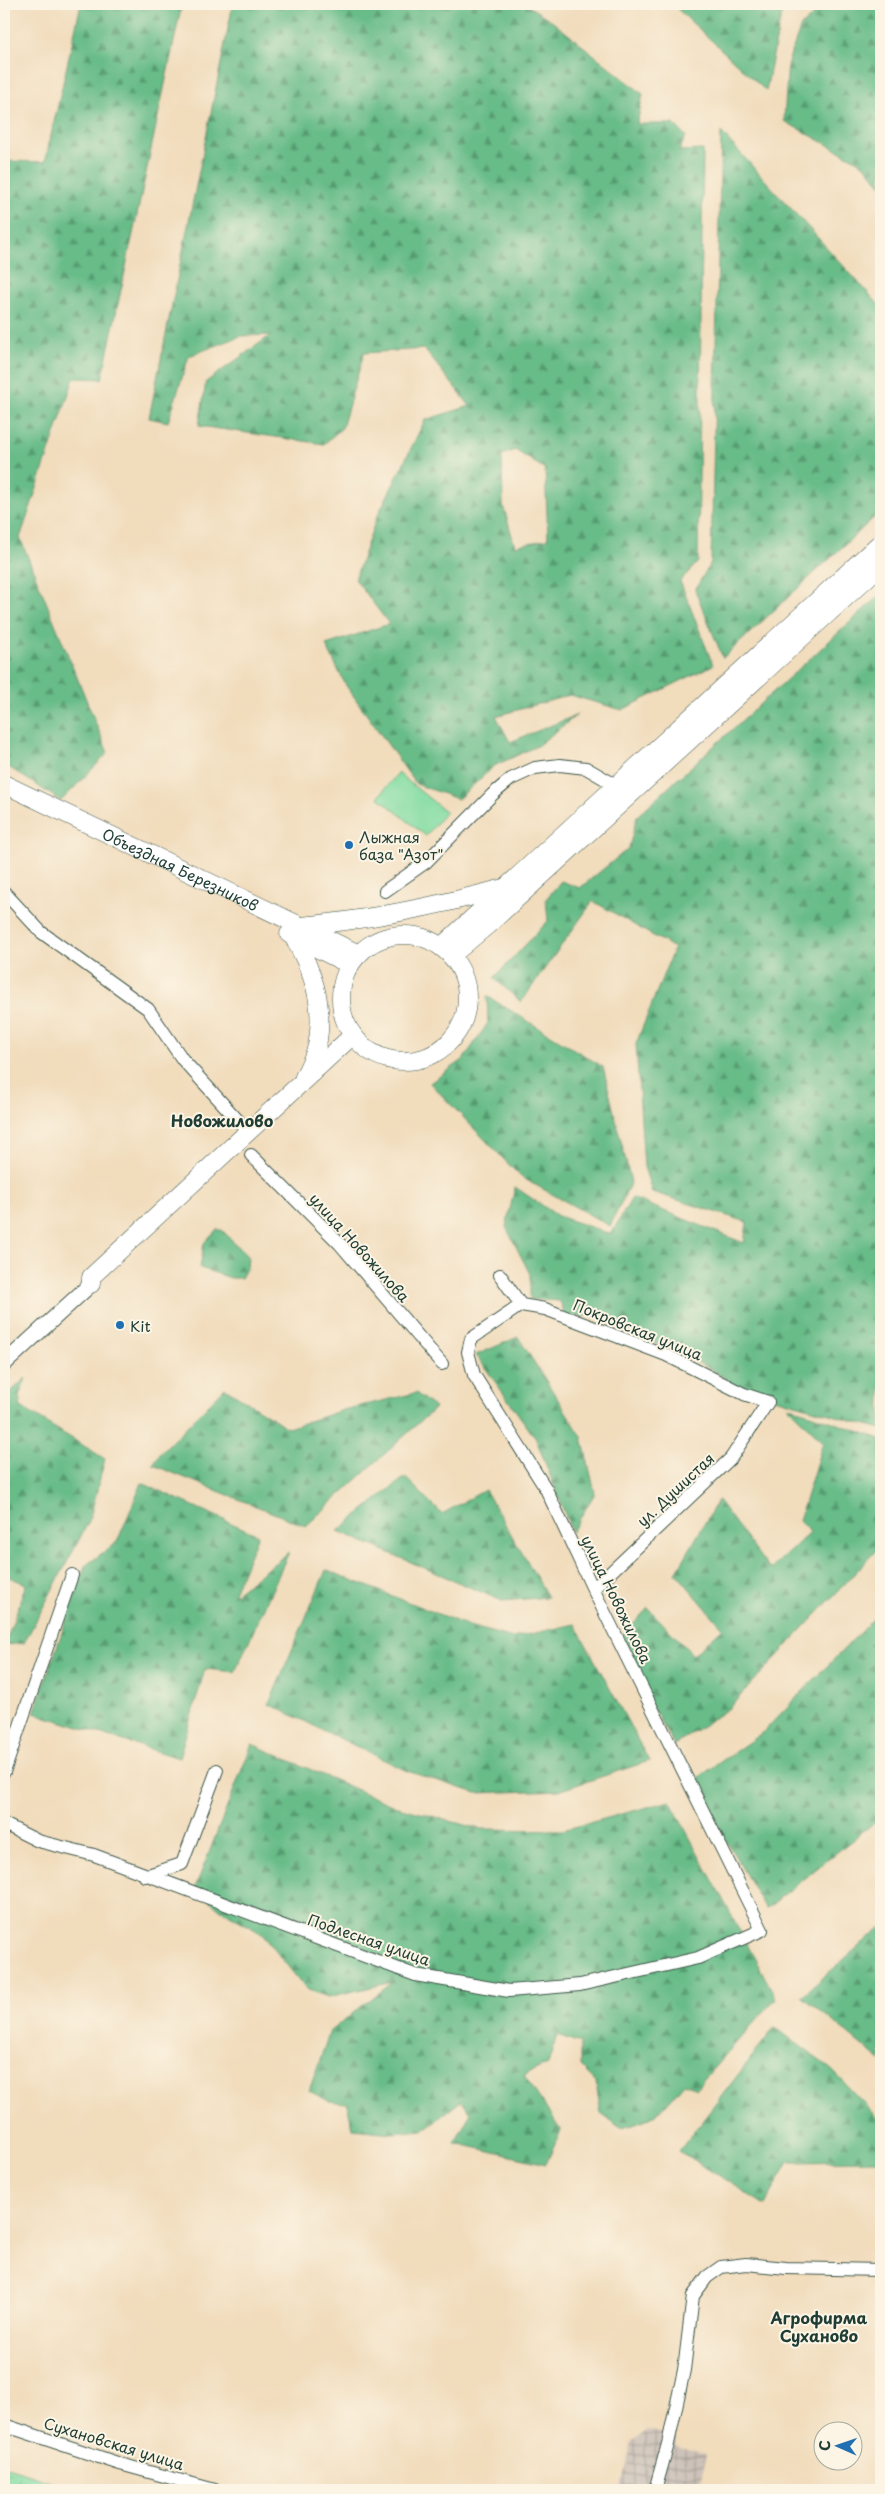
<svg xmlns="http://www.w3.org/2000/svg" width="885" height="2494" viewBox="0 0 885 2494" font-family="'Playpen Sans',sans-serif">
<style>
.industrial{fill:url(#industrial-grid)}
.forest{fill:url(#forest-firs);stroke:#447c5e;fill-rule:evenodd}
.wetland{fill:url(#wetland-marsh);stroke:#508c6b}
.pitch{fill:#81dca2;stroke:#508c6b}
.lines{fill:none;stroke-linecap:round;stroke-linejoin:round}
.minor-casing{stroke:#3e5548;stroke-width:14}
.major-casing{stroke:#3e5548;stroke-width:17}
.highway-casing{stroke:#3e5548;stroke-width:19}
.minor{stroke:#fff;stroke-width:12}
.major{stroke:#fff;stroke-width:15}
.highway{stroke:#fff;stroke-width:18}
.poi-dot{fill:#1f6fb2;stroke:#fcf5e5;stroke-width:2}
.labels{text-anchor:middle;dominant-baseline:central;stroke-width:4;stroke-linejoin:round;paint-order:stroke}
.poi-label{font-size:15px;fill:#1f3d34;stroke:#fcf5e5;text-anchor:start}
.street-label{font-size:15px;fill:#1f3d34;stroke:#fcf5e5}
.neighbourhood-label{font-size:16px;font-weight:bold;fill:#1f3d34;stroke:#fcf5e5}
</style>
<defs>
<pattern id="industrial-grid" width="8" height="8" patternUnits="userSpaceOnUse" patternTransform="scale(1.25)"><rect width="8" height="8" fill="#cdc2b9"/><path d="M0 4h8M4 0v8" fill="none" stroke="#a69f97"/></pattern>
<pattern id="forest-firs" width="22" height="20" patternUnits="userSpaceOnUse" patternTransform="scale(1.25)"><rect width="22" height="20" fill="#68bc88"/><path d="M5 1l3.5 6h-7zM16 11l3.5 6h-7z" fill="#559a70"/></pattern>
<pattern id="wetland-marsh" width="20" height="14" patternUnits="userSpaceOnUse" patternTransform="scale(1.25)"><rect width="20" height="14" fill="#81dca2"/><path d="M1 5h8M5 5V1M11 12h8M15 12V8" fill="none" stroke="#69b485"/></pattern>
</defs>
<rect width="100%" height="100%" fill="#fcf5e5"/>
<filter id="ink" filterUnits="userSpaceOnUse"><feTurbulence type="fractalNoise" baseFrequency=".02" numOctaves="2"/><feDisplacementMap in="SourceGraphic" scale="10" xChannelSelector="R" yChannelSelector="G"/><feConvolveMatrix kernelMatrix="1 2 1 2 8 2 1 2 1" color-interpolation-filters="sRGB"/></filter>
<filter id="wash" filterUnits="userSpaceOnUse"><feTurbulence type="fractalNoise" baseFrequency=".0096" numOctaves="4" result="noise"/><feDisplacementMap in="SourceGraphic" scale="20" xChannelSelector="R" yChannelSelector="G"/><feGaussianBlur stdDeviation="1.12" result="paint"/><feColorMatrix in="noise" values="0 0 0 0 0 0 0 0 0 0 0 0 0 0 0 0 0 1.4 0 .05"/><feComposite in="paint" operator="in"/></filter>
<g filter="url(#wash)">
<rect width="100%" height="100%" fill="#f1dcbc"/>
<path class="industrial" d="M648,2430l29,7 -1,9 31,8 -9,36h-78l12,-48z"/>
<path class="forest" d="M81,4h101l-80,375 -28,-1 -54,160 88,215 -47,48 -57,-37v-603l41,1z
M233,4h292l24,15 94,75 -6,30h37l12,12 -7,15 24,-1 -5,412 -18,19 33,84 -91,45 -52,-15 -74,21 14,26 67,-27 -40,31 -43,20 -36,33 -42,-15 -71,-100 -19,-39 63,-21 -34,-45 21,-60 49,-99 45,-14 -46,-57 -60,4 -22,75 -18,16 -125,-18 7,-44 65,-47 -30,1 -52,20 -21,66 -19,-4zM515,450l30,19 3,70 -33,7 -12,-41 -1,-50z
M672,4h125l-16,11 -15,76z
M827,4h54v181l-16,-20 -81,-44 4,-59 13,-36z
M721,132l160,175v204l-158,147 -28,-68 16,-28z
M881,594v835l-144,-42 -27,-19 -117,-53 -27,3 -6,-17 -30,-2v-25l-24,-47 9,-40 43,29 53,18 21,-36 112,45 3,-21 -95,-30 -8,-25 -8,-123 38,-96 -81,-47 -72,101 -27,-24 54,-57 -2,-22 15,-18 19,7 49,-40 8,-32z
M487,996l116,71 28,115 -21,44 -89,-49 -91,-94 33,-23 25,-37z
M216,1230h6l26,27 -1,10 -6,11h-10l-31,-10 4,-25z
M518,1337l64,100 13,56 -23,39 -36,-93 -60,-84z
M26,1378l-7,18 2,11 84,52 -16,62 -65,122 -19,2 21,-61 -22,-9v-177z
M225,1388l63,40 55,-18 73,-17 19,15 -129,118 -153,-61 7,-12z
M787,1406l94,33v106l-152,163 -55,37 -59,-102 33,-35 45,47 30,-27 -47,-55 42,-73 52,70 40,-38 -11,-12 24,-78z
M405,1477l37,37 43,-24 63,107 -46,4 -164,-70z
M142,1483l116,52 -25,60 56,-43 -54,120 -30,-3 -26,89 -145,-45 51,-147 32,-24z
M326,1570l143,56 44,12 62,-14 74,137 -88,29 -85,3 -69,-22 -138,-67z
M881,1611v206l-115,92 -74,-127 71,-50z
M252,1744l142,62 86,23 83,1 107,-29 106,197 -80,90 -12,-5c-21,26 -30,38 -63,45l-20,-14 -5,-32 -16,-16v-23l-23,-8 -9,29 -24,11 37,56 -15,33 -91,-21 16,-31 -10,-11 -38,29 -31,3 -39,-4 -6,-26 -18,-2 -20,-10 21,-60 63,-49 -65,15 -22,-8 -44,-55 -42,-25 -25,-21z
M881,1927v134l-79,-65z
M775,2027l57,43 49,51v23l-5,17 -87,1 -24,43 -86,-54z"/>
<path class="wetland" d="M4,2466l74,24h-74z"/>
<path class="pitch" d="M398,773l48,39 -20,24 -48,-39z"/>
</g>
<g filter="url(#ink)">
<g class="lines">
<defs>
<path id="minor" d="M385,891l41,-29 67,-68 18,-15 24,-11 25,-3 26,3 31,18
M4,892l37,40 107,77 35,51 61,67
M251,1155l89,89 102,120
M500,1275l21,30
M521,1305l24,4 121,46 78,39 24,8 -37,56 -138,131
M4,1772l68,-197
M4,1824l34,17 56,14 321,120 94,16 71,-6 118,-27 64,-28 -169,-341 -47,-100 -72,-114 -6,-23 3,-13 50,-34
M145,1876l37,-12 35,-94
M4,2425l116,39 95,26
M655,2490l13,-46 16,-74 9,-74 14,-19 14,-10 25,-3 40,4 95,2"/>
<path id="major" d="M4,1364l87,-80"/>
<g id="highway">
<path id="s1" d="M4,784l355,170"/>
<path d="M301,926c69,-6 136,-20 203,-38"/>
<path d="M289,934l61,31"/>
<circle cx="404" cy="998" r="63"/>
<path d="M293,936c19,34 31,65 25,104 -1,12 -9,26 -14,37"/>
<path d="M441,947l440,-405"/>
<path d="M452,955l38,-32 391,-358"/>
<path d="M91,1284v-7l262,-242"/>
</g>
</defs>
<use href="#minor" class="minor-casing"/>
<use href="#major" class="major-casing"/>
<use href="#highway" class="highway-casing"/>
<use href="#minor" class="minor"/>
<use href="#major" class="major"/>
<use href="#highway" class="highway"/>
</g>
</g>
<g class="poi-dot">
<circle cx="349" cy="845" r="5"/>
<circle cx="120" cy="1325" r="5"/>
</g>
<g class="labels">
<g class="poi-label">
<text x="359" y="836">Лыжная<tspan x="359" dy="17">база "Азот"</tspan></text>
<text x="130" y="1325">Kit</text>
</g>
<g class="street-label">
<text stroke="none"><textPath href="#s1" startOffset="196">Объездная Березников</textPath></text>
<text transform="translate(360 1247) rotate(48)">улица Новожилова</text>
<text transform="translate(638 1329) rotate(22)">Покровская улица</text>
<text transform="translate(675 1489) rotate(-43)">ул. Душистая</text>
<text transform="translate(617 1599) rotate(64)">улица Новожилова</text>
<text transform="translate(369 1939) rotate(19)">Подлесная улица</text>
<text transform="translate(114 2443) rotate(17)">Сухановская улица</text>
</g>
<g class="neighbourhood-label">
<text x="222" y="1120">Новожилово</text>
<text x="819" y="2317">Агрофирма<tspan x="819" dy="18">Суханово</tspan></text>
</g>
</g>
<rect width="885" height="2494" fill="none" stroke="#fcf5e5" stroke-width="20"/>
<g transform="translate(838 2446) rotate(272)"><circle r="24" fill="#fcf5e5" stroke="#a4ab9e"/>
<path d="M0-4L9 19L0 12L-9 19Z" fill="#1f6fb2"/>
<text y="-8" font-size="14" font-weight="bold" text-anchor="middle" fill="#1f3d34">С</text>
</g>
</svg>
